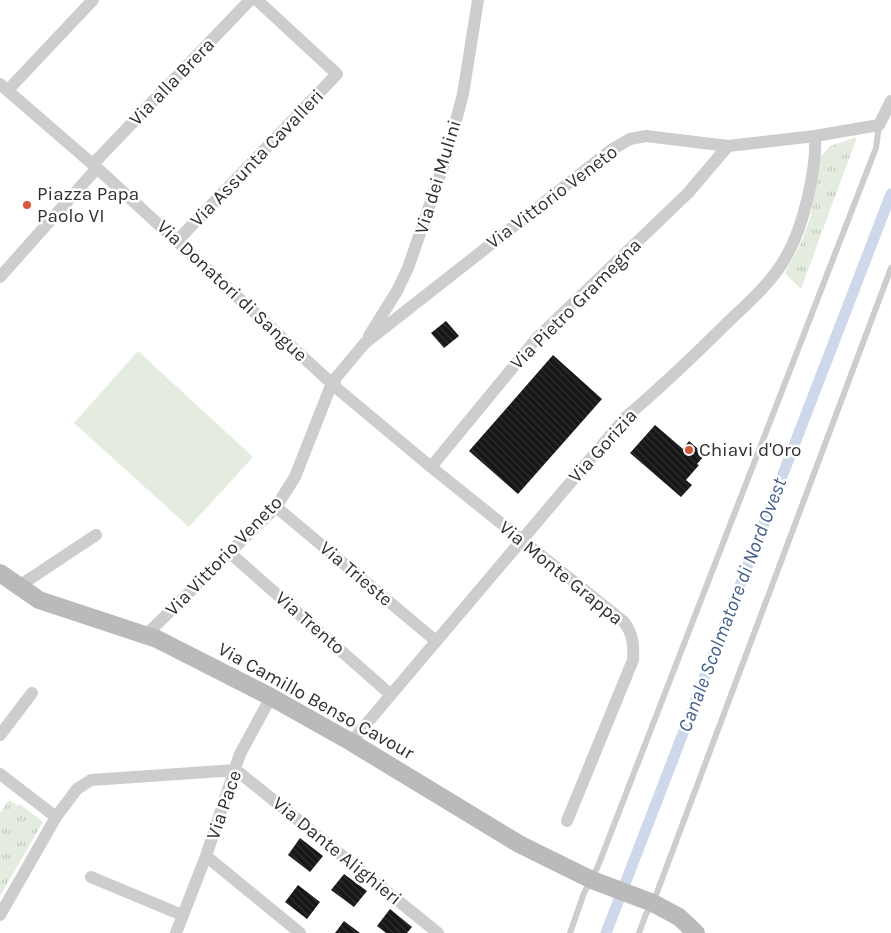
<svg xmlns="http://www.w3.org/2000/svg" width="891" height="933" viewBox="0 0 891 933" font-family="Karla,sans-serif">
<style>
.park{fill:url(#park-tufts)}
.pitch{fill:#e3ecdf}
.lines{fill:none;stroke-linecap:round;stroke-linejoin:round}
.canal{stroke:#cdd8ea;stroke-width:11}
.building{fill:url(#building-back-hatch)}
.lane{stroke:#cdcdcd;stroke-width:6}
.street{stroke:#cdcdcd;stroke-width:12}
.secondary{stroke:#bababa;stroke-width:18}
.poi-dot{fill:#da573f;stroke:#fff;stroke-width:2}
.labels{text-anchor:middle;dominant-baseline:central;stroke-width:5;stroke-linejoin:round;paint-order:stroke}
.street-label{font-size:19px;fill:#303030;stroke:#fff}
.poi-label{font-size:19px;fill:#303030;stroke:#fff;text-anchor:start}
.water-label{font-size:20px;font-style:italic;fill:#43608d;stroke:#fff}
</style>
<defs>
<pattern id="park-tufts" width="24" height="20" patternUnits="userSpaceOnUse" patternTransform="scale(1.25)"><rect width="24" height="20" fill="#e3ecdf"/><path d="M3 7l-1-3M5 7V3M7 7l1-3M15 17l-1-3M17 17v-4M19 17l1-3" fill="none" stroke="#c3cbc0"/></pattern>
<pattern id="building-back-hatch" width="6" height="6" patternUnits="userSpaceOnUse" patternTransform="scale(1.25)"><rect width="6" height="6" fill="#171717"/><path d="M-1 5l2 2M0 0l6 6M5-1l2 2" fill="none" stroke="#303030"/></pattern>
</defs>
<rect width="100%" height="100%" fill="#fff"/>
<path class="park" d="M857,137l-56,152 -16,-16 17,-32 9,-26 8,-56 11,-13z
M9,800l9,6 2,-2 23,18 -43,74v-83z"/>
<path class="pitch" d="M138,351l115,106 -64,70 -115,-104z"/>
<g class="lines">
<path class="canal" d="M606,933l285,-739"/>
</g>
<path class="building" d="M446,321l13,15 -15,12 -13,-15z
M553,355l49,44 -84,95 -49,-43z
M655,425l28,24 6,-8 16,14 -8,9 2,1 -13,15 6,5 -11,12 -51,-44z
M300,838l23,18 -13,16 -22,-17z
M344,874l23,17 -13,16 -23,-17z
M298,885l22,17 -13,17 -22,-17z
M390,909l22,18 -5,6h-21l-9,-7z
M344,921l16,12h-25z"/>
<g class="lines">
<path class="lane" d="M570,933l14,-40 14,-27 278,-718 3,-23
M639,933l7,-19 7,-11 238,-635"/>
<path class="street" d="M0,84l97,84 231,212h6l1,3 -1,3
M8,90l85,-90
M93,164l157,-164
M177,241l160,-167 -80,-74
M0,277l97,-109
M369,336l28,-45 11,-23 39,-113 16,-61 15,-94
M334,380l31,-37 246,-193 19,-11 16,-3 82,10 87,-10 64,-11 12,-24
M334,386l97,81 193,155c9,12 10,23 9,38l-66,161
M431,467l106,-129 151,-145 40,-47
M276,507l160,134
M230,553l160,141
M19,586l77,-51
M145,636l131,-129 19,-30 35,-89
M0,735l32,-42
M351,742l274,-324c36,-31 70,-63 103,-96 21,-20 44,-40 58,-65 17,-29 31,-88 29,-121
M0,774l56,43
M206,856l94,77
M91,877l91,38
M0,915l56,-98 21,-28 14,-9 145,-10 202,163
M176,933l30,-77 34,-102 31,-57"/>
<path class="secondary" d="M0,573l39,27 118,39 114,58 80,45 168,102 73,36 61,23 26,14 17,16"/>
</g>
<g class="poi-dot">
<circle cx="27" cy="205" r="5"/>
<circle cx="689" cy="450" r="5"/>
</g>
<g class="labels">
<g class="street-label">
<text transform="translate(172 82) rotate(-46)">Via alla Brera</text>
<text transform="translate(257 158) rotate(-46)">Via Assunta Cavalleri</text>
<text transform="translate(438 177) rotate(-73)">Via dei Mulini</text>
<text transform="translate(552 197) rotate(-37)">Via Vittorio Veneto</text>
<text transform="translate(232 291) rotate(43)">Via Donatori di Sangue</text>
<text transform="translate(576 304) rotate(-45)">Via Pietro Gramegna</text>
<text transform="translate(603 446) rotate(-48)">Via Gorizia</text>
<text transform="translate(224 556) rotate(-46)">Via Vittorio Veneto</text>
<text transform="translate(561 573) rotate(39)">Via Monte Grappa</text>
<text transform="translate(356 574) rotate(40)">Via Trieste</text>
<text transform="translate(310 623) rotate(41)">Via Trento</text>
<text transform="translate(316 701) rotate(29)">Via Camillo Benso Cavour</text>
<text transform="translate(224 805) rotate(-71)">Via Pace</text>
<text transform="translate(337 851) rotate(39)">Via Dante Alighieri</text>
</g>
<g class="poi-label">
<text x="37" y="194">Piazza Papa<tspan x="37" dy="22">Paolo VI</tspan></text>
<text x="699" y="450">Chiavi d'Oro</text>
</g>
<g class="water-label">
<text transform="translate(732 605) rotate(-69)">Canale Scolmatore di Nord Ovest</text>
</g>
</g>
</svg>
